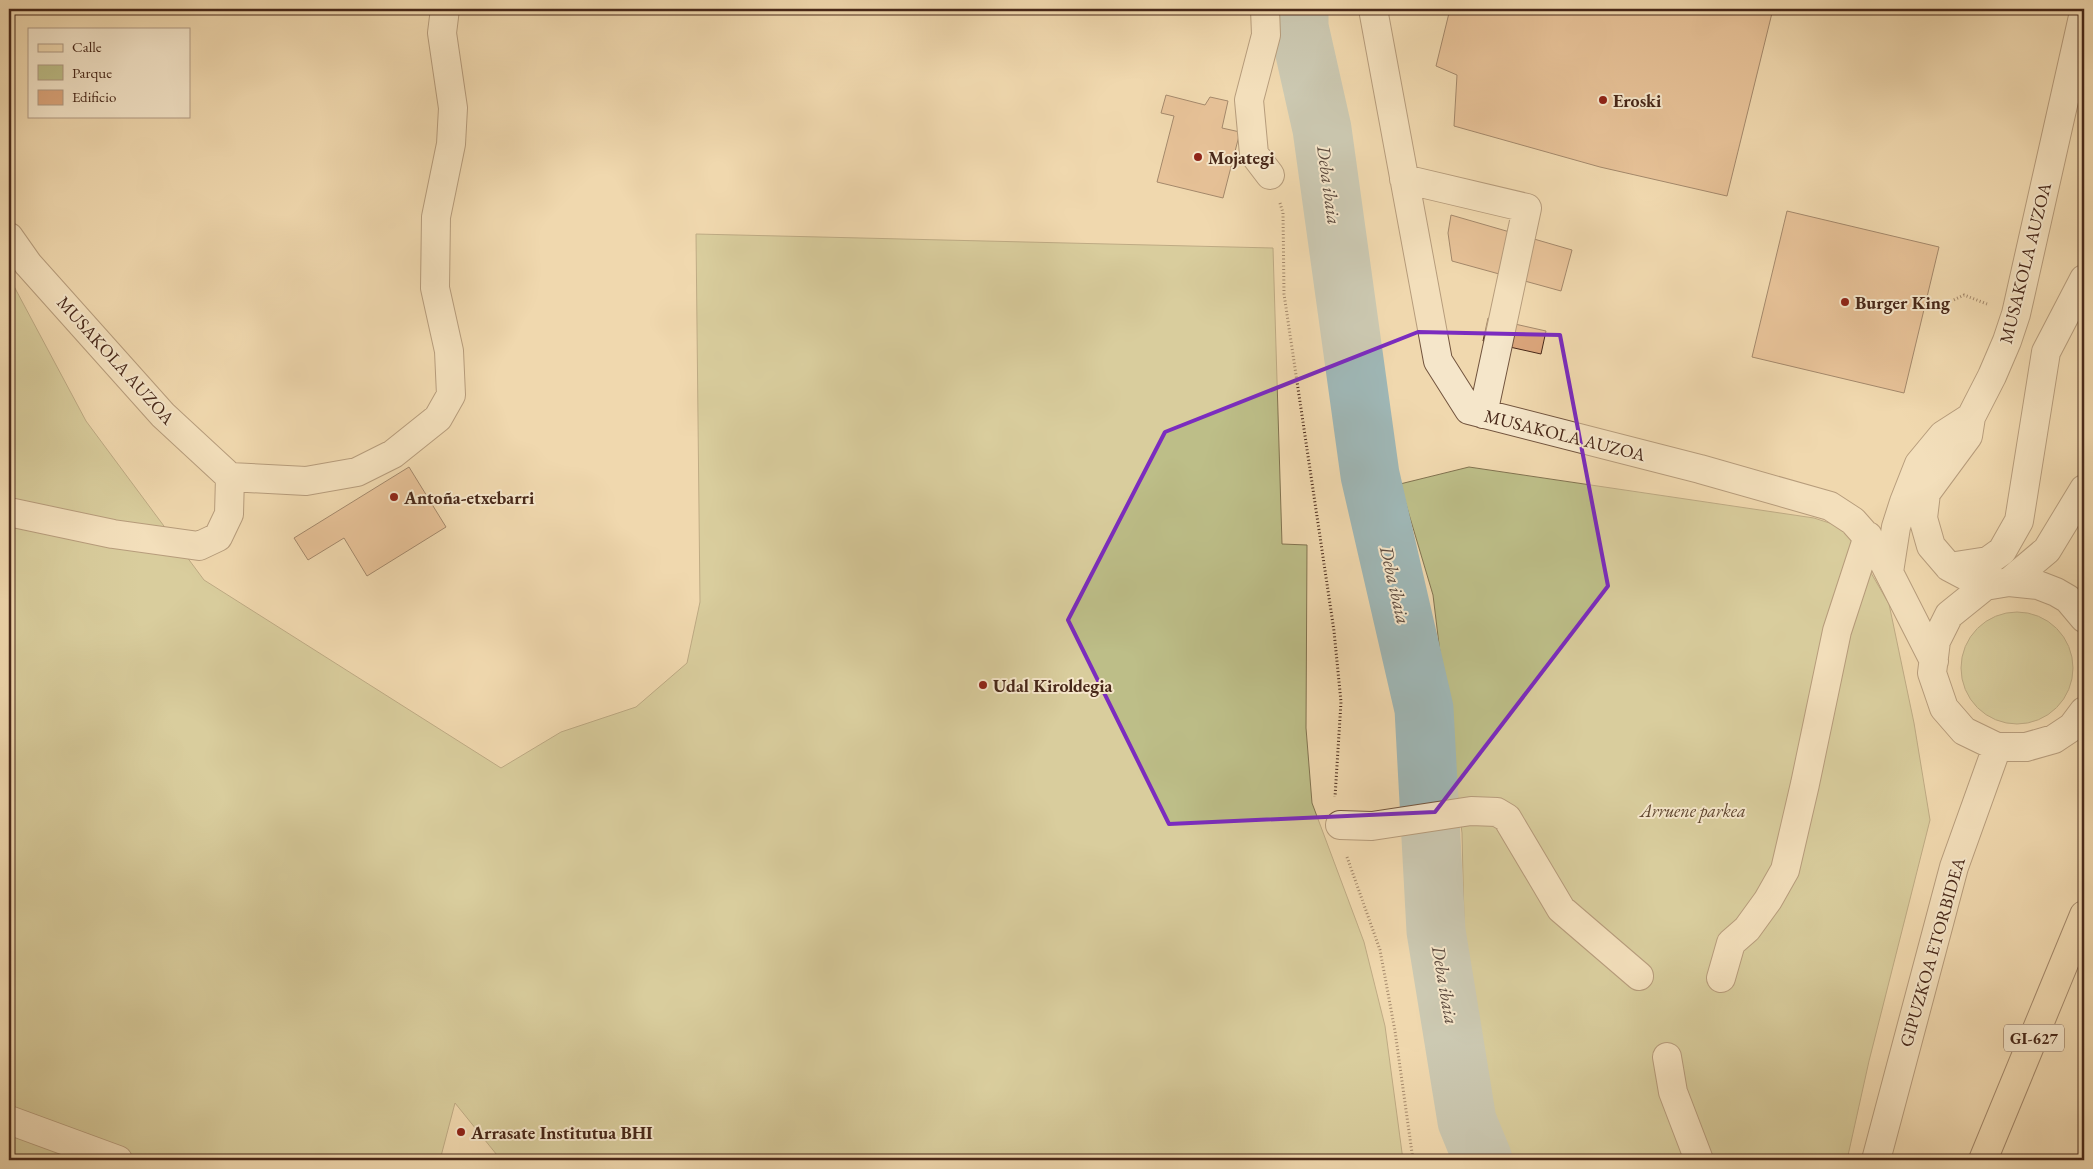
<svg xmlns="http://www.w3.org/2000/svg" width="2093" height="1169" viewBox="0 0 2093 1169" font-family="'EB Garamond',serif">
<style>
.green{fill:#bdbe88;stroke:#827350}
.lines{fill:none;stroke-linecap:round;stroke-linejoin:round}
.river{stroke:#9fb7b6;stroke-width:59}
.building{fill:#dca67c;stroke:#482819}
.minor-casing{stroke:#72543e;stroke-width:30}
.major-casing{stroke:#482819;stroke-width:30}
.path{stroke:#482819;stroke-width:3;stroke-dasharray:1 2.5;stroke-linecap:butt}
.minor{stroke:#f5e6ca;stroke-width:28}
.major{stroke:#f0d8ae;stroke-width:28}
.marked{fill:none;stroke:#7b2cbf;stroke-width:4;stroke-linejoin:round}
.poi-dot{fill:#8f2418;stroke:#f5e6ca;stroke-width:2}
.labels{text-anchor:middle;dominant-baseline:central;stroke-width:4;stroke-linejoin:round;paint-order:stroke}
.shield{fill:#f5e6ca;stroke:#7c614e;stroke-width:1}
.shield-label{font-size:16px;font-weight:bold;fill:#482819}
.poi-label{font-size:18px;font-weight:bold;fill:#482819;stroke:#f5e6ca;text-anchor:start}
.street-label{font-size:18px;fill:#482819;stroke:#f5e6ca}
.park-label{font-size:18px;font-style:italic;fill:#5f462f;stroke:#f5e6ca}
.water-label{font-size:19px;font-style:italic;fill:#5e4c40;stroke:#f5e6ca}
</style>
<rect width="100%" height="100%" fill="#f0d8ae"/>
<filter id="stains"><feTurbulence type="fractalNoise" baseFrequency=".004" numOctaves="4"/><feColorMatrix values="0 0 0 0 .2 0 0 0 0 .09 0 0 0 0 .02 0 0 0 .5 -.17"/></filter>
<radialGradient id="worn" r=".72"><stop offset=".6" stop-color="#630" stop-opacity="0"/><stop offset="1" stop-color="#630" stop-opacity=".3"/></radialGradient>
<path class="green" d="M696,234l577,14 9,296 25,1 -1,183 6,75 52,139 21,84 18,134h-902l-46,-57 -15,57h-431v-883l77,144 118,159 297,188 60,-36 75,-25 51,-44 13,-61z
M1469,467l345,51 31,10 44,76 25,119 16,97 -61,241 -22,99h-344l-21,-45 -17,-151 -3,-131 -29,-238 -33,-111z
M1961 668a56 56 0 1 1 112 0a56 56 0 1 1-112 0Z"/>
<g class="lines">
<path class="river" d="M1299,9v18l23,102 48,346 54,234 12,222 31,190 16,39"/>
</g>
<path class="building" d="M1450,9h323l-46,187 -127,-29 -146,-41 3,-51 -21,-9z
M1166,95l39,10 5,-8 18,4 -6,27 18,4 -17,66 -66,-16 17,-66 -13,-3z
M1787,211l152,36 -35,146 -152,-36z
M1451,215l121,35 -11,41 -109,-30 -4,-28z
M1488,318l58,13 -5,23 -58,-13z
M409,467l37,60 -79,49 -23,-38 -36,22 -14,-22z"/>
<g class="lines">
<defs>
<path id="minor" d="M1265,9l1,26 -17,65 5,54 16,21
M1373,9l65,352 31,49 231,59 130,37 23,15 23,26 58,114
M1404,179l123,29 -44,206
M9,237l19,27 135,151 67,62 76,4 51,-9 36,-18 45,-36 13,-23 -2,-44 -14,-63 1,-71 15,-73 2,-36 -11,-75 3,-24
M9,512l104,22 86,12 19,-9 11,-23 1,-37
M1949,567l39,-6 14,-10 17,-30 27,-169 38,-73
M1889,572l7,-45 8,-25 15,-38 24,-29 28,-18 21,-41 15,-35 9,-27 68,-302
M1966,576l-17,-9 -18,-21 -8,-28 3,-25 42,-57 3,-19
M2009,582l38,-32 37,-61
M2084,618l-16,-19 -12,-7 -18,-7 -29,-3 -24,4 -36,29 -13,26 -4,32 12,35 20,23 33,16h29l28,-8 18,-12 12,-16
M1340,825l32,1 99,-15 26,1 10,6 54,91 78,67
M1721,978l10,-35 16,-14 21,-29 17,-30 20,-86 32,-153 31,-95
M1667,1057l6,35 26,68
M9,1120l109,40
M1876,1160l78,-293 43,-120"/>
<path id="major" d="M1983,1160l101,-245"/>
</defs>
<use href="#minor" class="minor-casing"/>
<use href="#major" class="major-casing"/>
<path class="path" d="M1280,203l3,10 1,81 50,337 7,71 -6,95
M1935,309l29,-14 23,9
M1347,857l33,93 15,81 18,129"/>
<use href="#minor" class="minor"/>
<use href="#major" class="major"/>
</g>
<path d="M0 0H2093V1169H0ZM1418,332l142,3 48,251 -173,226 -266,12 -101,-204 97,-188z" fill="#f0d8ae" fill-opacity=".55" fill-rule="evenodd"/>
<path class="marked" d="M1418,332l142,3 48,251 -173,226 -266,12 -101,-204 97,-188z"/>
<g class="poi-dot">
<circle cx="1603" cy="100" r="5"/>
<circle cx="1198" cy="157" r="5"/>
<circle cx="1845" cy="302" r="5"/>
<circle cx="394" cy="497" r="5"/>
<circle cx="983" cy="685" r="5"/>
<circle cx="461" cy="1132" r="5"/>
</g>
<g class="labels">
<rect class="shield" x="2004" y="1024.5" width="60" height="27" rx="4"/>
<g class="shield-label">
<text x="2034" y="1038">GI-627</text>
</g>
<g class="poi-label">
<text x="1613" y="100">Eroski</text>
<text x="1208" y="157">Mojategi</text>
<text x="1855" y="302">Burger King</text>
<text x="404" y="497">Antoña-etxebarri</text>
<text x="993" y="685">Udal Kiroldegia</text>
<text x="471" y="1132">Arrasate Institutua BHI</text>
</g>
<g class="street-label">
<text transform="translate(2025 263) rotate(-76)">MUSAKOLA AUZOA</text>
<text transform="translate(116 360) rotate(48)">MUSAKOLA AUZOA</text>
<text transform="translate(1565 435) rotate(14)">MUSAKOLA AUZOA</text>
<text transform="translate(1932 952) rotate(-74)">GIPUZKOA ETORBIDEA</text>
</g>
<g class="park-label">
<text x="1693" y="810">Arruene parkea</text>
</g>
<g class="water-label">
<text transform="translate(1329 185) rotate(82)">Deba ibaia</text>
<text transform="translate(1395 585) rotate(77)">Deba ibaia</text>
<text transform="translate(1445 985) rotate(80)">Deba ibaia</text>
</g>
</g>
<rect width="2093" height="1169" fill="none" stroke="#f0d8ae" stroke-width="30"/>
<rect x="10" y="10" width="2073" height="1149" fill="none" stroke="#482819" stroke-width="2.5"/>
<rect x="15" y="15" width="2063" height="1139" fill="none" stroke="#482819"/>
<rect x="28" y="28" width="162" height="90" fill="#f5e6ca" stroke="#b09a83"/>
<rect x="38" y="44" width="25" height="8" fill="#f0d8ae" stroke="#b09a83"/>
<text x="72" y="52" font-size="15" fill="#482819">Calle</text>
<rect x="38" y="65" width="25" height="15" fill="#bdbe88" stroke="#b09a83"/>
<text x="72" y="78" font-size="15" fill="#482819">Parque</text>
<rect x="38" y="90" width="25" height="15" fill="#dca67c" stroke="#b09a83"/>
<text x="72" y="102" font-size="15" fill="#482819">Edificio</text>
<rect width="100%" height="100%" filter="url(#stains)"/>
<rect width="100%" height="100%" fill="url(#worn)"/>
</svg>
